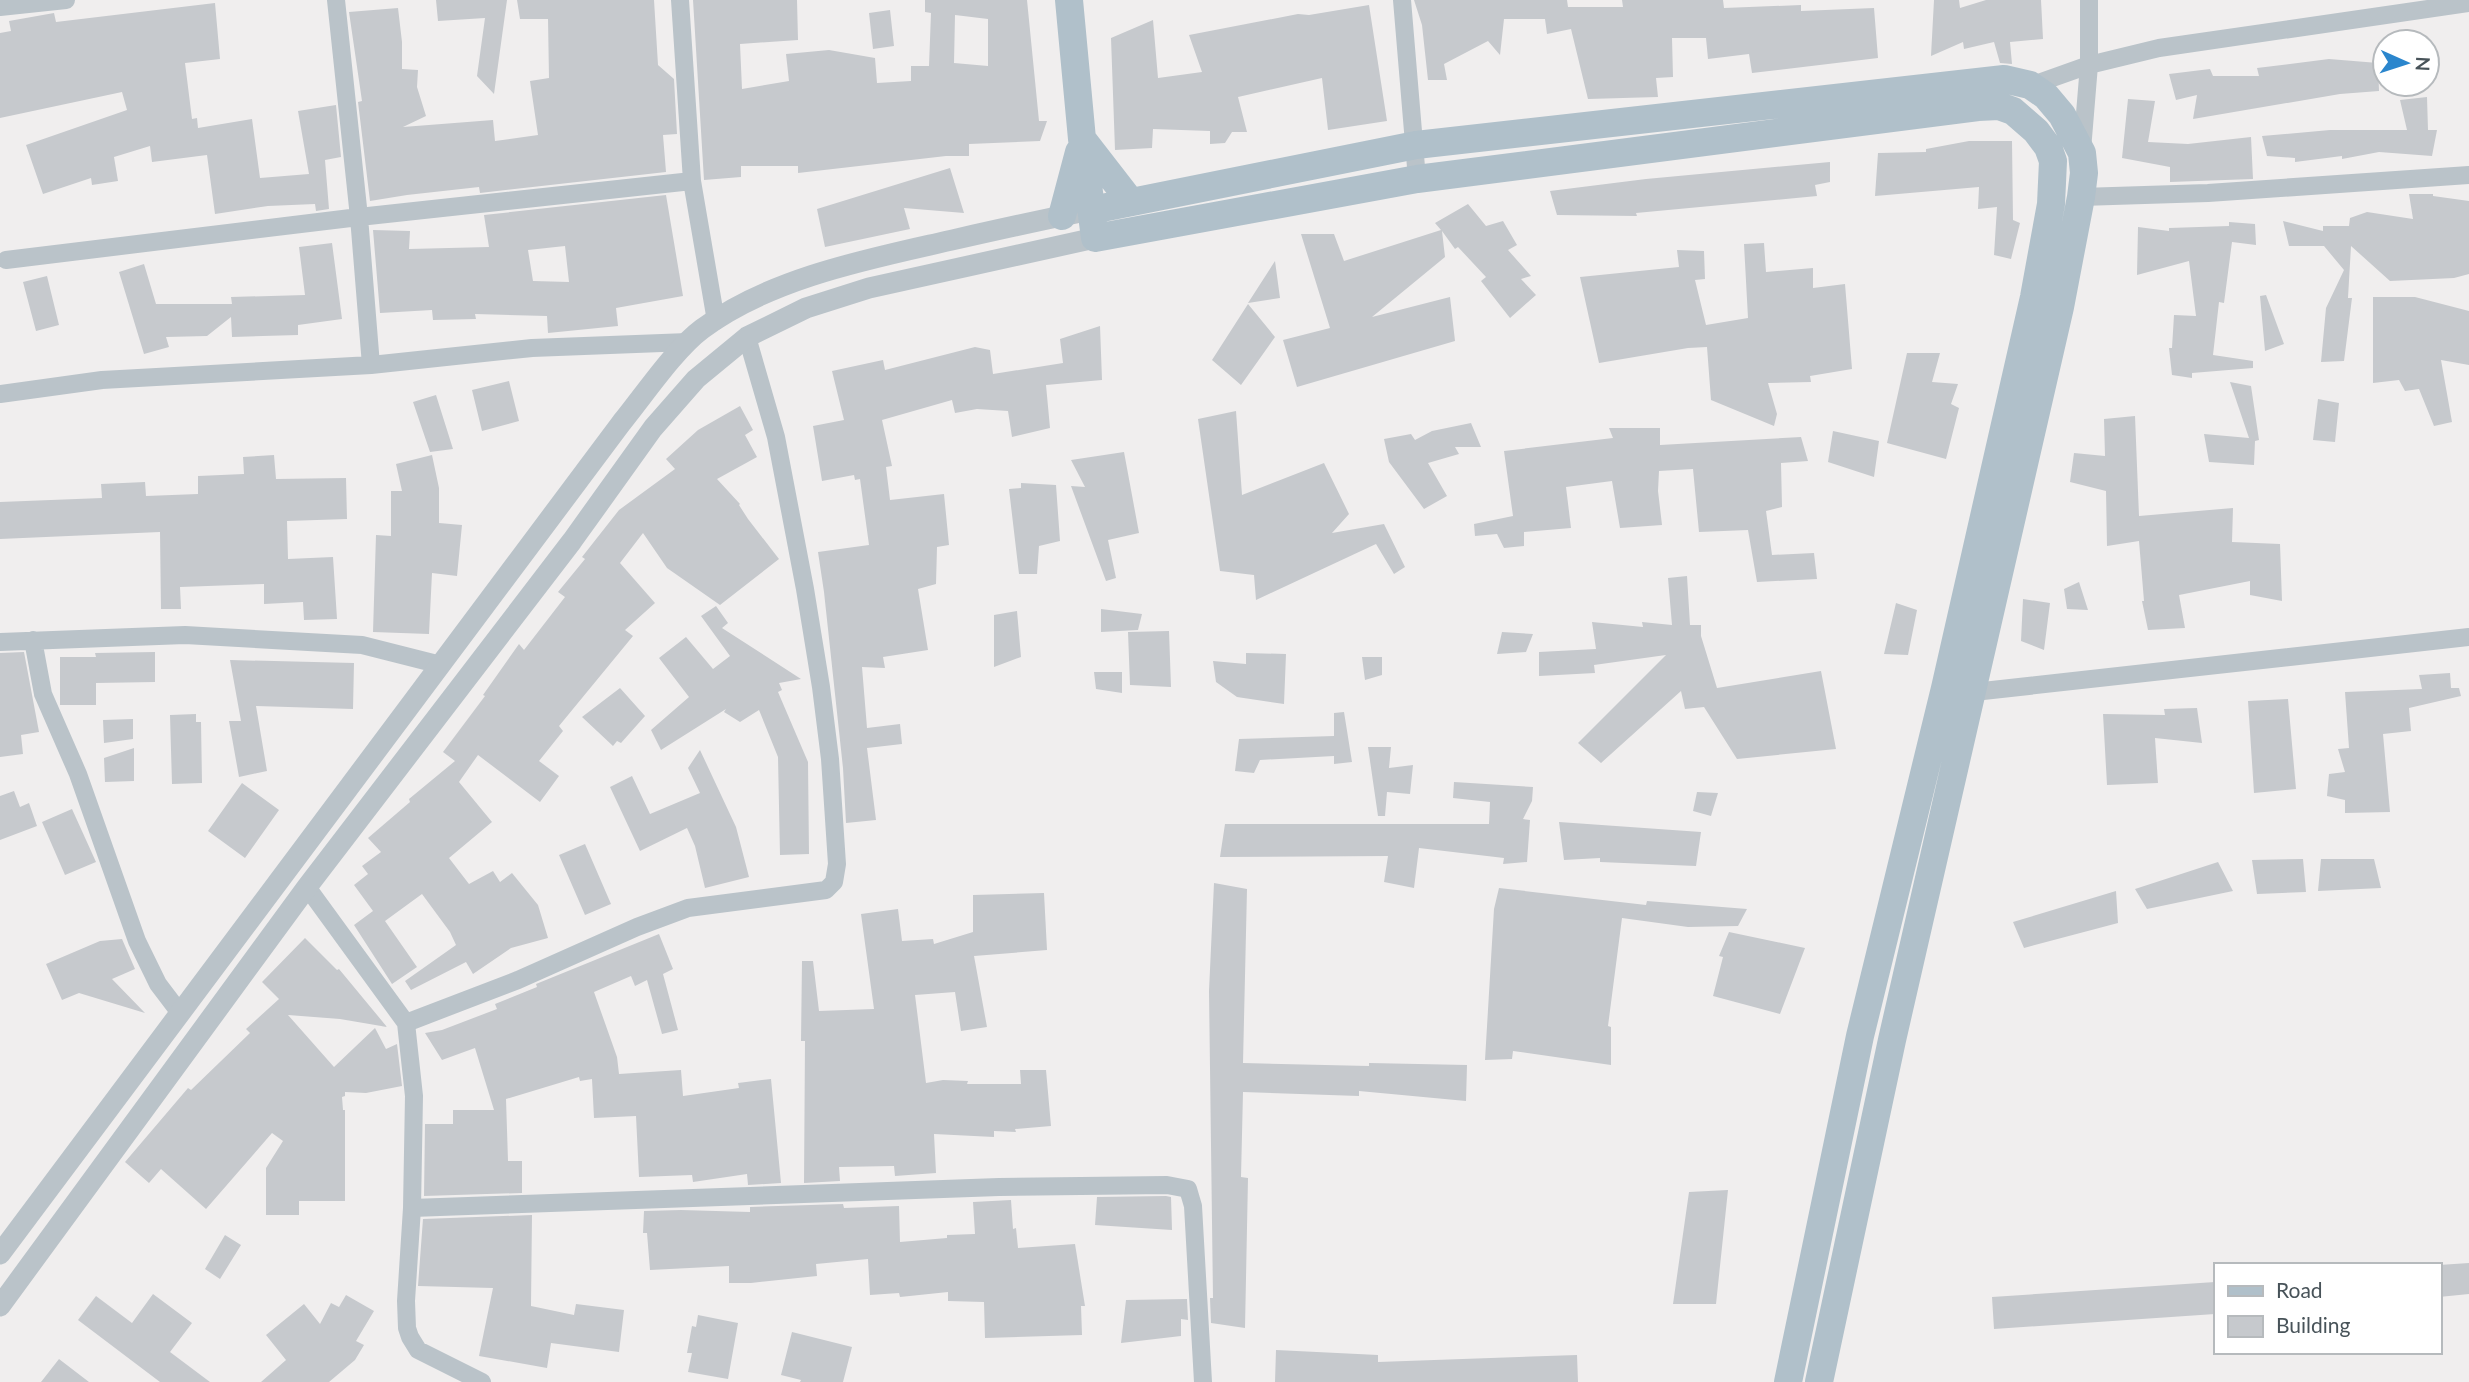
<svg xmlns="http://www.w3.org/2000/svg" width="2469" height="1382" viewBox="0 0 2469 1382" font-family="Lato,sans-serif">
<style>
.building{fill:#c6c9cd;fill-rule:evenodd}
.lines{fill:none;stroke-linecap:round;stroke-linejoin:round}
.minor{stroke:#bac3c9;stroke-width:18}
.tertiary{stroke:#bac3c9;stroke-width:21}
.primary{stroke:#b0c0ca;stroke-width:28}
</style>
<rect width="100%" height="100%" fill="#f0eeee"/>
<path class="building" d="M436,0h71l-13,94 -17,-18 8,-58 -47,3z
M517,0h137l4,65 16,14 3,55 -14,1 3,37 -186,21 -1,-6 -72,8 -37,6 -12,-99 4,-1 -13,-89 49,-4 4,34v27l16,1 -1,17 9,29 -23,11 90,-7 2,21 43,-6 -8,-54 19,-3 -1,-59h-28z
M693,0h104l1,40 -58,4 2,45 47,-8 -3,-27 43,-4 46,8 2,25 34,-2v-15h18l2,-53 -6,-1v-12h102l12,121h8l-7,20 -71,3v12h-23l-148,17v-7h-57v11l-37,3zM955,15l33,4v47l-34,-3z
M1414,0h153l1,7h55l-1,-7h101l1,8 77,-3v6l73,-3 4,50 -126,15 -3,-19 -41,5 -2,-21h-34l1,39 -17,1 2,19 -70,2 -17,-70 -24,5 -2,-15h-41l-4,36 -12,-14 -44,23 3,16h-19l-6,-55z
M1934,0h25l1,8 26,-8h55l2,39 -33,3 2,22 -12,-1 -6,-21 -30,7 -1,-7 -32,14z
M215,3l5,56 -35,4 7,56 5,-1 1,10 54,-9 8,59 49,-4 -11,-63 38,-6 5,52 -16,3 4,49 -13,2 -1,-7 -47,2 -53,8 -8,-59 -55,7 -2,-16 -36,11 4,24 -26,4 -1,-7 -48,16 -17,-49 101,-35 -5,-18 -122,26v-85l11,-2 -2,-10 45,-8 2,9z
M1369,5l18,116 -59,9 -6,-52 -84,19 9,35h-15l-7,11 -15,1v-13l-57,-2 -1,19 -37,2 -4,-112 42,-18 5,58 44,-6 -13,-37 109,-21 11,1z
M890,10l4,36 -21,3 -4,-36z
M2329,59l49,4 1,28 -39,3 -147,25 4,-24 -21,5 -7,-26 41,-5 3,7h46l-2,-8z
M2427,97l1,33h9l-5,26 -53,-4 -37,7v-3l-47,6v-4l-28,-2 -5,-20 68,-6h77l-7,-30z
M2128,99l27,2 -7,41 40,2 63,-7 2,42 -83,3v-15l-48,-9z
M1969,141h43l1,79 7,3 -9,36 -17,-4 3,-48 -19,2 1,-22 -104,9 3,-43 48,-1v-3z
M1830,162v20l-15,3 2,11 -181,17 1,3 -80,-1 -7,-24 96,-12z
M950,168l14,45 -60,-5 6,21 -85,18 -8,-38z
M2409,194h24v2l36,5v73l-15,4 -64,3 -39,-35 -3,52h4l-8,63 -23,1 5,-54 18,-38 -20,-24h-35l-6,-25 40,10v-5h26l1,-8 17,-6 46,7z
M666,195l17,101 -67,12 2,18 -70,7 -1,-17 -72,-2 1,5 -43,1 -1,-10 -52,3 -7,-83 37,1 -1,18 80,-2 -5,-32zM565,246l4,36 -36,-1 -5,-31z
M1468,204l18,22 17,-5 14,24 -9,5 23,26 -10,3 15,16 -26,23 -29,-37 5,-4 -28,-30 -3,2 -13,-18 3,26 -73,60 78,-20 5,44 -158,46 -14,-47 47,-12 -29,-94h33l10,27 97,-31 -6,-7z
M2229,222l26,2 1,21 -24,-3 -8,61 -5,-1 -6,53 40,6v7l-61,5v5l-20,-3 -3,-27h3l2,-33 22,1 -7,-55 -52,14 1,-48 31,4v-3l60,-2z
M332,243l10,76 -44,6v10l-66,2 -1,-20 -24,19 -41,1 3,10 -25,7 -25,-82 25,-8 12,40h76l-1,-7 74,-2 -6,-48z
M1764,243l2,29 47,-4v20l32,-4 7,85 -42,7 1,6 -43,1 9,31 -3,12 -63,-26 -4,-53 -19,1 -89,15 -19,-86 99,-10 -2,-17 27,1 1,28 -10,1 11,45 42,-7 -4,-74z
M1275,261l5,37 -32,5z
M47,276l12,49 -23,6 -13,-49z
M2266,295l18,49 -19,7 -5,-55z
M2373,297h42l54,14v54l-28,-5 11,62 -18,4 -15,-37 -14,2 -6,-11 -26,3z
M1248,304l27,33 -34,48 -29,-25z
M1100,326l2,54 -56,5 4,43 -38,9 -4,-26 -31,-2 -22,4 -3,-13 -70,20 10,46 -6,1 4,33 54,-6 5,51 -12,2 -1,37 -18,5 10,61 -45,7 2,11 -23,-1 5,61 33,-4 2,20 -35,4 9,72 -30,3 -3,-55 -19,-176 -6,-40 51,-7 -9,-66 -5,1 -1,-5 -32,6 -9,-55 31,-6 -12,-49 51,-11 2,10 90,-23 15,3 3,24 70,-11 -3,-24z
M1907,353h33l-8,29 26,2 -7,20 8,4 -13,51 -59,-16z
M509,381l10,40 -37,10 -10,-41z
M2230,382l21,4 8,54 -4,1 -1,24 -45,-3 -5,-28 45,4z
M436,395l17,54 -23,3 -17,-50z
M2318,399l21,4 -4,39 -22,-2z
M740,406l13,24 -8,5 12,22 -40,22 23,25 -1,1 9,14 31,40 -59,46 -53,-37 -24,-35 -23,30 35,40 -30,27 8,6 -74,90 4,5 -24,30 20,15 -19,26 -62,-47 -19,27 33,40 -43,36 20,26 24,-13 7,11 12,-9 26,32 10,33 -37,10 -38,26 -7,-12 -55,28 -6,-9 51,-36 -6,-13 -28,-38 -37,27 32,46 -25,17 -38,-59 19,-14 -19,-26 14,-11 -6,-8 19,-14 -13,-14 42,-36 -1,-3 46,-38 -12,-9 42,-56 -2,-1 36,-51 5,6 41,-53 -7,-5 27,-33 -3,-2 37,-47 56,-41 -9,-10 32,-29z
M1236,411l6,84 82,-32 25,51 -17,19 52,-9 21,43 -11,7 -18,-30 -120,56 -2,-25 -34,-4 -22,-152z
M2135,416l4,100 94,-8 -1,34 48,2 2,57 -32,-6v-14l-71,14 6,33 -37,2 -6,-29h2l-5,-60 -32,5 -1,-55 -36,-9 4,-29 31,3 -1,-37z
M1471,423l10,24h-26l4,7 -31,9 19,33 -23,13 -35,-47 -5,-23 27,-5 4,6 17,-9z
M1609,428h51v17l141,-8 7,24 -27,2 1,44 -16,4 6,44 42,-2 3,26 -60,3 -9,-52 -49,2 -6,-63 -34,2 -1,20 4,34 -42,3 -8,-47 -46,6 5,41 -47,4v14l-20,2 -7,-14 -22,2 -1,-12 39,-8 -9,-65 109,-13z
M1833,431l46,10 -5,36 -46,-15z
M1124,452l15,81 -31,7 8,38 -10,3 -35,-95 14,1 -14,-27z
M274,455l2,24 70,-1 1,41 -60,2 1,38 45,-2 4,62 -33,1 -1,-18 -39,2v-20l-84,3 1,22h-20l-1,-77 -160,7v-37l102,-4 -1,-14 44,-2 1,14 52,-2v-18l46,-2 -1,-17z
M432,455l7,33v35l23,2 -5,51 -25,-3 -3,61 -56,-2 3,-97 15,1v-45h11l-6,-27z
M1021,483l35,2 4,56 -21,5 -2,28h-18l-10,-85 12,-1z
M1687,576l3,49h11v11l16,52 104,-17 15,78 -99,10 -33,-52 -19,2 -4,-18 -80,72 -23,-20 88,-88 -72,10 1,8 -56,3v-24l57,-3 -4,-27 51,5 -1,-5 30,3 -4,-47z
M2079,582l9,28 -21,-1 -3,-20z
M2023,599l27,4 -6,47 -23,-9z
M1896,603l21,7 -9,45 -24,-1z
M716,606l12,17 -6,5 79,51 -22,4 3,7 -4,2 30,70 1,92 -29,1 -2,-98 -19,-47 -19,12 -16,-10 2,-3 -65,41 -10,-20 38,-33 -30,-39 27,-21 27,32 17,-13 -29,-40z
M1101,609l41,5 -4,16 -37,2z
M1017,611l4,46 -27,10v-52z
M1169,631l2,56 -41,-2 -2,-53z
M1502,632l31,2 -7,18 -29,2z
M24,652l15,80 -18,3 2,19 -23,3v-104z
M155,652v30l-59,1v22h-36v-48h36l-1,-4z
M1246,653l40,1 -2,50 -47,-7 -21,-15 -3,-21 33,3z
M1362,657h20v18l-17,5z
M230,660l124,3 -1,46 -97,-3 11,65 -28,6 -10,-56h12z
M1094,672h28v21l-26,-4z
M2450,673l1,15h8l2,8 -52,12 2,23 -28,3 7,78 -45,1v-13l-18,-4 2,-22 16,-2 -7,-23 11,-1 -4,-56 77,-3 -3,-14z
M620,688l25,28 -24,27 -4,-2 -4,5 -31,-29z
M2288,699l8,90 -42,4 -6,-92z
M2197,708l5,35 -47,-5 3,45 -51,2 -4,-71 62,1 -1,-6z
M1344,712l8,50 -18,2v-8l-74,4 -6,13 -19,-2 4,-32 95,-3v-23z
M196,714v8h5l1,61 -30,1 -2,-69z
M133,719v20l-29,4 -1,-23z
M1368,747h23l-2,21 24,-3 -3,29 -23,-2 -2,24h-7z
M134,748v33l-29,1 -1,-24z
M700,750l36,77 13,50 -44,11 -10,-42 -8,-18 -47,23 -30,-64 22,-11 18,38 50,-21 -12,-25z
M1454,782l79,5 -1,14 -9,18 7,1 -3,42 -24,2 1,-6 -85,-10 -5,40 -30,-6 4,-26 -168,1 5,-33h264l1,-22 -37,-4z
M242,783l37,27 -34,48 -37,-27z
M14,791l6,16 9,-4 8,23 -37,14v-44z
M1697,792l21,1 -7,23 -18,-5z
M72,809l24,53 -31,13 -23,-53z
M1559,822l142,10 -5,34 -96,-4v-4l-36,2z
M585,844l26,60 -26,11 -26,-60z
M2303,859l3,33 -49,2 -5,-34z
M2321,859h53l7,29 -63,3z
M2218,862l15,29 -86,18 -12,-20z
M1214,883l33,6 -4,174 126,3v-3l98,2 -1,36 -107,-10v5l-116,-4 -2,85 7,1 -3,150 -34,-5 -1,-25h3l-4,-307z
M1499,888l147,17 1,-4 100,8 -9,17 -50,1 -66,-9 -14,108 3,1v38l-98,-14 -1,8 -27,1 9,-151z
M2116,891l2,32 -94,25 -11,-26z
M1044,893l3,57 -73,6 13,71 -26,4 -6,-39 -40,3 11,88 17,-3 25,1 -1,3h54l-1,-14h26l5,56 -36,3 1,3 -22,-1v6l-60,-3 2,39 -41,3 -1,-10 -55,1 1,14 -36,2 1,-142h-4l1,-80h11l6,50 55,-2 -13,-95 37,-5 4,32 31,-2 1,5 39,-12v-37z
M1729,932l76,16 -25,66 -67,-18 10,-39 -4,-1z
M659,934l14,35 -10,5 15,56 -16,4 -15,-54 -12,6 -4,-10 -37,16 23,65 2,17 62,-4 2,26 56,-8 -1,-5 33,-4 10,104 -33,2 -1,-11 -54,8 -1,-7 -53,2 -3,-61 -42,2 -2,-39 -12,2 -1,-4 -73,22 2,62h14v32l-98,3 1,-72h28v-14h41l-19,-62 -33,12 -17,-27 17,-3 55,-21 -2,-5 42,-17 -1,-3z
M305,938l32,32 2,-1 48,58 -47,-8 -52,-4 46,52 41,-39 11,21 11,-5 5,42 -36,7 -21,-1v4l-3,1 1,13h2v91h-46v14h-33v-47l17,-27 -11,-8 -66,76 -45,-40 -12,14 -24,-21 63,-74 3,2 59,-57 -4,-4 33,-30 -17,-17z
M122,939l13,30 -23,10 33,34 -66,-20 -17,7 -16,-36 54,-23z
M1728,1190l-12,114h-43l16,-112z
M1166,1196l5,1 1,33 -77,-5 2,-28z
M1011,1200l2,29 3,-1 2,20 57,-4 10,62h-4l1,29 -97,3 -1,-36 -36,-1v-9l-48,5 -1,-4 -29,2 -2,-36 -52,5 1,12 -66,7h-22v-17l-79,4 -3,-37h-4l1,-22 37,-1 69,2v-5l93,-3 1,4 55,-2 1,36 47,-4v-3l28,-1 -2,-32z
M532,1215l-1,91 43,9 2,-11 48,6 -5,42 -68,-9 -4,25 -68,-12 14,-68 -75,-2 5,-67z
M225,1235l16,10 -21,34 -15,-10z
M2469,1263v31l-30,3v-32z
M2215,1282v32l-221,15 -2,-32z
M153,1294l39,29 -22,29 40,30h-50l-82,-62 18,-24 36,27z
M346,1295l28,16 -18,30 8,4 -9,15 -26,22h-68l25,-22 -20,-25 38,-31 16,20 11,-21 8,4z
M1187,1299l1,21 -7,-1v17l-60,7 5,-43z
M698,1315l40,8 -10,56 -40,-7 4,-19h-5l5,-27 4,1z
M792,1332l60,15 -9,35h-43l1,-2 -20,-5z
M1276,1350l102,5v7l199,-7 1,27h-303z
M59,1359l30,23h-48z"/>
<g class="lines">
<path class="minor" d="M336,0l23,217 12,148
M680,0l12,181 24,140
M1402,0l15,179
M0,7l66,-7
M2027,87l62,-22 70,-17 310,-45
M2082,150l7,-85v-65
M2081,197l127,-4 261,-18
M6,260l353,-43 333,-36
M0,394l102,-14 269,-15 161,-17 156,-6
M33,640l10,54 35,80 59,167 21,43 22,29
M0,642l185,-7 177,10 79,20
M1965,690l9,2 495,-55
M307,887l99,136 8,73 -2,112 -6,93 1,27 3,9 8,13 64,32
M406,1023l112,-43 119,-53 51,-19 138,-18 8,-8 3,-18 -7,-105 -9,-72 -16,-98 -29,-152 -29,-100
M412,1208l587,-21 168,-2 21,4 5,17 10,176"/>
<path class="tertiary" d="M0,1254l622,-832c22,-27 53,-73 80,-93 63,-47 152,-67 228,-84 49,-11 97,-22 146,-32
M0,1306l307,-419 265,-346 81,-113 43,-49 51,-42 59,-29 63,-20 226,-50"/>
<path class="primary" d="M1069,0l13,139 13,99 322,-59 561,-72 21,-1 14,5 23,20 12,16 5,14 -2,43 -17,93 -89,391 -85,348 -72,346
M1083,140l48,62
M1092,210l324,-65 588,-66 26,6 16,11 16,19 20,38 2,20 -3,24 -21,110 -168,733 -73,342
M1062,216l17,-64"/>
</g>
<rect x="2214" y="1263" width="228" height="91" fill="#ffffff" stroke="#b6babd" stroke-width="2"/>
<rect x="2228" y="1286" width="35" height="10" fill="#b0c0ca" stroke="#b6babd" stroke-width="2"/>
<text x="2276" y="1298" font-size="21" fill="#485359">Road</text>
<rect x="2228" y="1316" width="35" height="21" fill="#c6c9cd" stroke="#b6babd" stroke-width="2"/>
<text x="2276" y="1333" font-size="21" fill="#485359">Building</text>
<g transform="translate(2406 63) rotate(93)"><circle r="33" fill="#ffffff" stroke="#b6babd" stroke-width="2"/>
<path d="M0-5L12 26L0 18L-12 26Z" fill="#2b86cd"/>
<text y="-10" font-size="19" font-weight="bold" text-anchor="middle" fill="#485359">N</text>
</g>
</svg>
